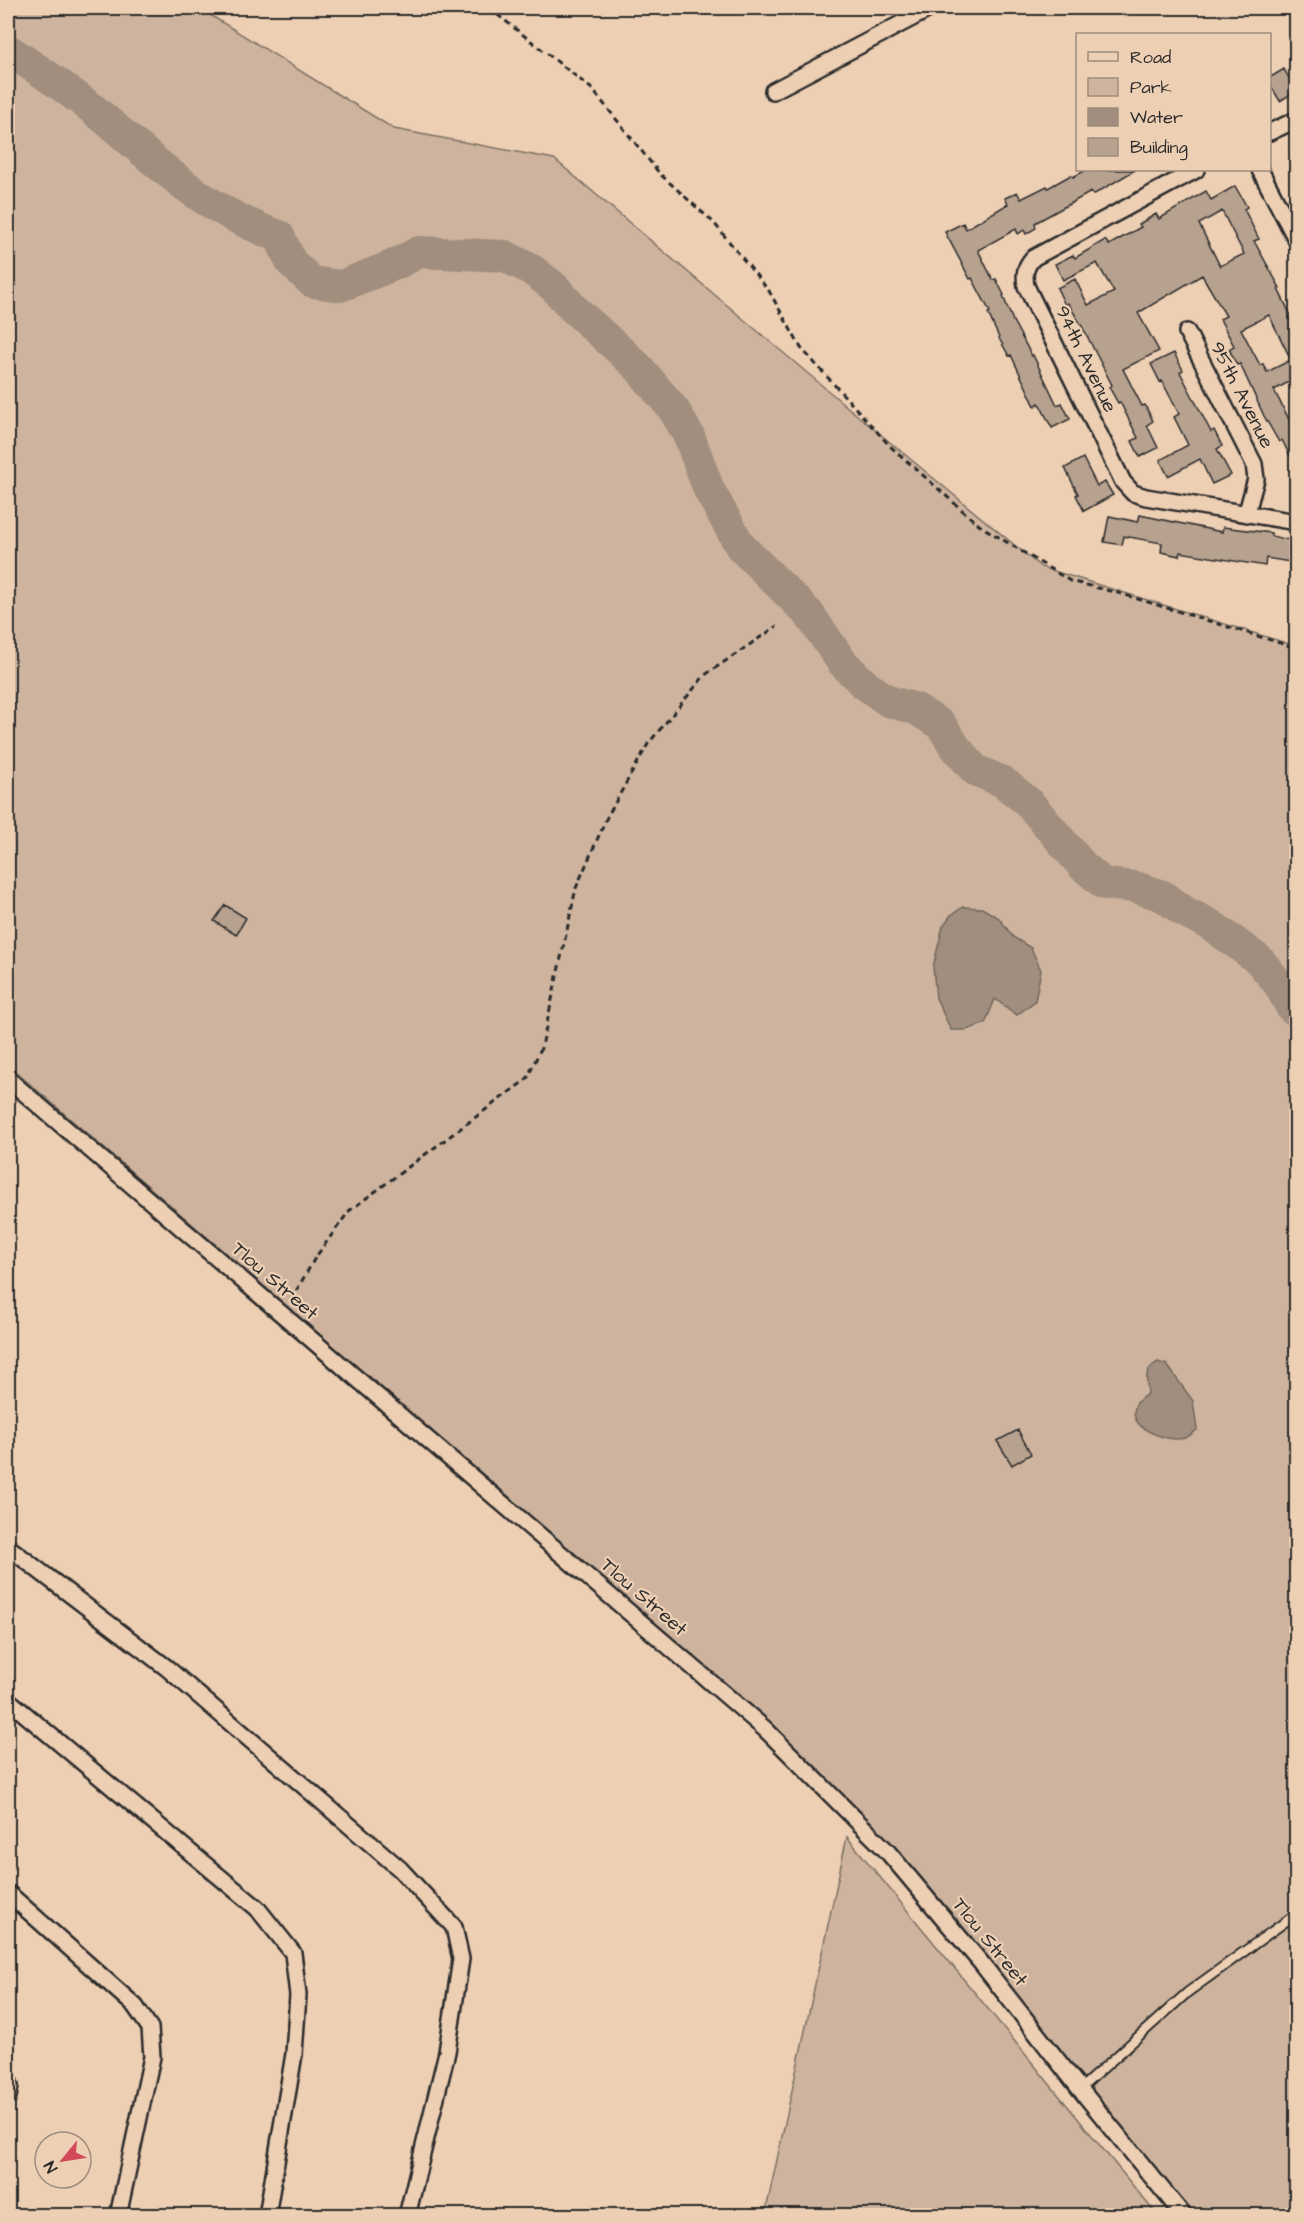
<svg xmlns="http://www.w3.org/2000/svg" width="1304" height="2223" viewBox="0 0 1304 2223" font-family="'Architects Daughter',sans-serif">
<style>
.green{fill:#ceb49e;stroke:#7c7064;stroke-width:1.5}
.water{fill:#a18e7e;stroke:#72665d;stroke-width:1.5}
.lines{fill:none;stroke-linecap:round;stroke-linejoin:round}
.river{stroke:#a18e7e;stroke-width:32}
.building{fill:#b7a18f;stroke:#2b2b2b;stroke-width:1.5;fill-rule:evenodd}
.lane-casing{stroke:#2b2b2b;stroke-width:12}
.street-casing{stroke:#2b2b2b;stroke-width:20}
.path{stroke:#2b2b2b;stroke-width:3;stroke-dasharray:6 4.5;stroke-linecap:butt}
.lane{stroke:#edcfb4;stroke-width:8}
.street{stroke:#edcfb4;stroke-width:15}
.labels{text-anchor:middle;dominant-baseline:central;stroke-width:4.5;stroke-linejoin:round;paint-order:stroke}
.street-label{font-size:20px;fill:#2b2b2b;stroke:#edcfb4}
</style>
<rect width="100%" height="100%" fill="#edcfb4"/>
<filter id="ink" filterUnits="userSpaceOnUse"><feTurbulence type="fractalNoise" baseFrequency=".0167" numOctaves="2"/><feDisplacementMap in="SourceGraphic" scale="12" xChannelSelector="R" yChannelSelector="G"/><feConvolveMatrix kernelMatrix="1 2 1 2 8 2 1 2 1" color-interpolation-filters="sRGB"/></filter>
<g filter="url(#ink)">
<path class="green" d="M8,8h191l195,121 160,30 297,251 190,157 255,79v1569h-107l-414,-487 -767,-663z
M847,1837l310,378h-392z"/>
<path class="water" d="M963,907l19,1 17,10 14,19 18,11 10,22 -6,31 -18,14 -22,-16 -10,25 -19,6h-15l-15,-32 -3,-31 10,-41 8,-11z
M1158,1362l9,3 26,36 4,29c-3,2 -8,7 -12,8 -18,5 -63,-11 -48,-35 2,-4 8,-7 11,-10 -2,-15 -4,-23 10,-31z"/>
<g class="lines">
<path class="river" d="M8,50c36,23 72,47 104,75 55,47 97,87 167,111l12,26 21,20 29,4 53,-21 25,-13 86,4 27,14 22,17 19,21 65,59 36,43 15,26 20,54 32,57 68,67 33,48 21,21 25,18 28,8 25,16 15,23 19,22 28,12 25,20 54,63 22,19 31,3 28,9 22,16 26,13 48,35 19,23 13,24 5,4"/>
</g>
<path class="building" d="M1284,69l12,22 -16,10 -11,-18v-5z
M1086,170h49l-42,25 -2,-3 -56,31 1,5 -10,6 -2,-4 -6,4 -2,-5 -38,21 15,30 3,-1 8,16 -1,1 10,25 19,35 1,-1 24,50 5,-2 8,16 -18,9 -13,-25 -4,3 -24,-51 -2,1 -9,-16 -12,-27 2,-1 -18,-34 -2,1 -25,-47 18,-9 3,6 42,-25 -3,-6 12,-6 4,7 26,-13 1,2 23,-13 2,2z
M1235,186l12,21 -3,2 15,30 -5,2 26,47 -2,1 18,37v52l-22,12 22,43v35l-14,-28 -3,2 -15,-26 -24,-52 -3,1 -8,-16 5,-3 -14,-27 6,-3 -24,-41 -64,38 21,38 -36,18 19,37 3,-1 8,16 -6,4 11,23 -18,9 -8,-16 6,-3 -18,-36 -2,1 -9,-16 3,-2 -29,-57 -15,-25 -3,2 -8,-17 18,-9 13,26 26,-13 -17,-29 -34,17 -8,-16 18,-9 2,3 30,-18 4,5 32,-18 -2,-3 17,-10 3,5 47,-28 5,9zM1222,211l22,43 -24,12 -21,-42zM1269,315l22,45 -24,12 -4,-8 -3,1 -19,-36z
M1174,353l9,17 -3,2 17,33 14,27 3,-2 8,16 -5,3 14,26 -19,9 -12,-25 -32,17 -8,-16 28,-15 -14,-28 5,-3 -17,-33 -2,1 -9,-18z
M1083,458l14,28 8,-4 8,13 -29,16 -8,-16 2,-1 -13,-26z
M1140,515l82,17 1,-5 48,6v3l23,5 -4,21 -24,-4 -1,8 -85,-14 -1,4 -18,-4 1,-9 -38,-7 -2,9 -18,-3 5,-26 29,6z
M225,905l21,13 -10,17 -22,-14z
M1018,1430l13,24 -19,11 -15,-24z"/>
<g class="lines">
<defs>
<path id="lane" d="M1080,2089l108,-97 108,-78"/>
<path id="street" d="M773,91l158,-83
M1270,132l26,-12
M1196,170l-163,88c-8,9 -9,16 -7,28l97,196 10,11 13,4 150,25
M1260,170l36,69
M1187,332l67,132 2,15 -9,33
M8,1079l757,650 122,122 95,113 98,125 104,127
M8,1547l159,121 233,201 54,58 7,32 -14,93 -40,164
M8,1700l249,208 36,45 5,42 -4,59 -27,162
M8,1893l127,113 15,22 2,29 -34,159
M8,2080l2,6 -2,11"/>
</defs>
<use href="#lane" class="lane-casing"/>
<use href="#street" class="street-casing"/>
<path class="path" d="M489,8l103,81 68,85 54,49 55,68 32,57 89,98 89,79 91,56 52,13 174,54
M291,1300l24,-42 34,-47 178,-132 15,-33 34,-158 31,-71 41,-73 57,-69 72,-49"/>
<use href="#lane" class="lane"/>
<use href="#street" class="street"/>
</g>
</g>
<g class="labels">
<g class="street-label">
<text transform="translate(1086 359) rotate(64)">94th Avenue</text>
<text transform="translate(1242 395) rotate(63)">95th Avenue</text>
<text transform="translate(275 1281) rotate(41)">Tlou Street</text>
<text transform="translate(644 1597) rotate(41)">Tlou Street</text>
<text transform="translate(990 1942) rotate(51)">Tlou Street</text>
</g>
</g>
<rect width="1304" height="2223" fill="none" stroke="#edcfb4" stroke-width="30"/>
<rect x="15" y="15" width="1274" height="2193" fill="none" stroke="#2b2b2b" stroke-width="2" filter="url(#ink)"/>
<rect x="1076" y="33" width="195" height="138" fill="#edcfb4" stroke="#9f8d7d" stroke-width="1.5"/>
<rect x="1088" y="52" width="30" height="9" fill="#edcfb4" stroke="#9f8d7d" stroke-width="1.5"/>
<text x="1130" y="63" font-size="18" fill="#2b2b2b">Road</text>
<rect x="1088" y="78" width="30" height="18" fill="#ceb49e" stroke="#9f8d7d" stroke-width="1.5"/>
<text x="1130" y="93" font-size="18" fill="#2b2b2b">Park</text>
<rect x="1088" y="108" width="30" height="18" fill="#a18e7e" stroke="#9f8d7d" stroke-width="1.5"/>
<text x="1130" y="123" font-size="18" fill="#2b2b2b">Water</text>
<rect x="1088" y="138" width="30" height="18" fill="#b7a18f" stroke="#9f8d7d" stroke-width="1.5"/>
<text x="1130" y="153" font-size="18" fill="#2b2b2b">Building</text>
<g transform="translate(63 2160) rotate(240)"><circle r="28" fill="#edcfb4" stroke="#9f8d7d" stroke-width="1.5"/>
<path d="M0-4.5L10 22L0 15L-10 22Z" fill="#d1495b"/>
<text y="-9" font-size="16" font-weight="bold" text-anchor="middle" fill="#2b2b2b">N</text>
</g>
</svg>
